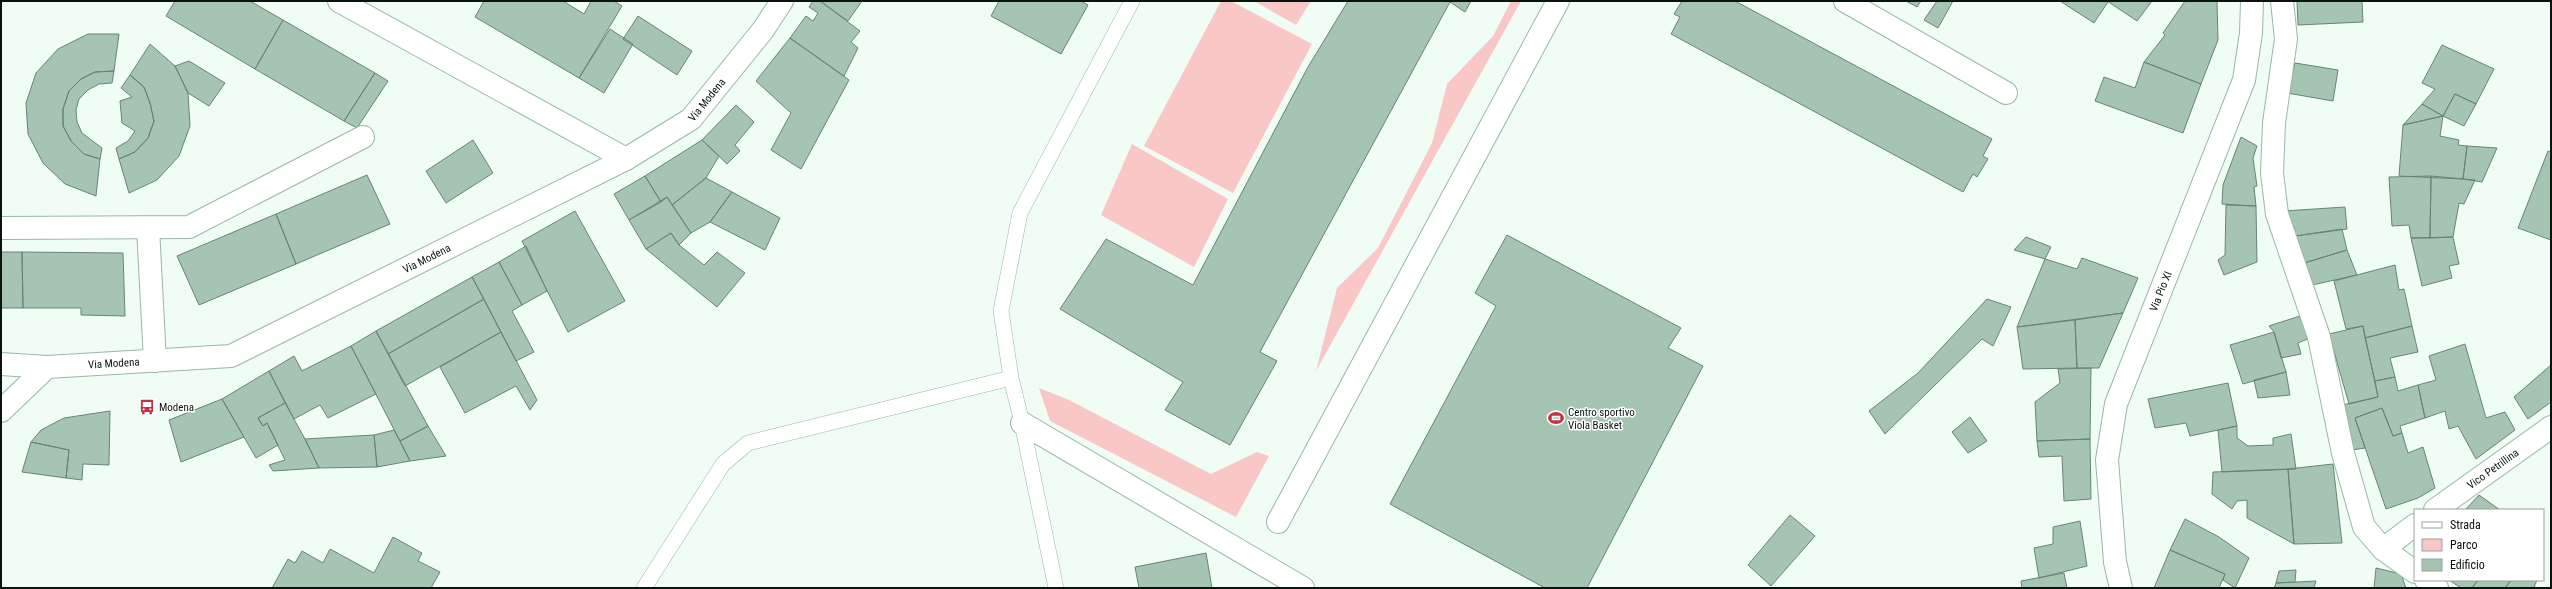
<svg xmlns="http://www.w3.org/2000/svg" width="2552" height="589" viewBox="0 0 2552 589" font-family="'Roboto Condensed',sans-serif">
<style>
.green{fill:#f9c7c6}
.building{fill:#a5c4b1;stroke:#678573}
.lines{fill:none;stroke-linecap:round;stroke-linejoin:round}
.lane-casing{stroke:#98b8a5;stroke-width:16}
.street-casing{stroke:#98b8a5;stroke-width:24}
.secondary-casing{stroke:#98b8a5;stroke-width:24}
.lane{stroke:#fff;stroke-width:15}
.street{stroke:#fff;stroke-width:22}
.secondary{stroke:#fff;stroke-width:22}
.labels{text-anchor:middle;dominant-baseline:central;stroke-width:3;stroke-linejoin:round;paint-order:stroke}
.street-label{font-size:11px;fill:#08140d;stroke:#fff}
.poi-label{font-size:11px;fill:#08140d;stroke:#fff;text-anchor:start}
</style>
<rect width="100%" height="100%" fill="#f0fdf5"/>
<path class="green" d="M1221,1h10l81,43 -79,149 -89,-47z
M1254,1h57l-15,24z
M1511,1h10l-205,370 21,-83 41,-40 54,-105 15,-59 46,-48z
M1132,144l96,55 -34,68 -93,-52z
M1039,388l30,12 142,74 46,-22 12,4 -33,61 -186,-96z"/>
<path class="building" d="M175,1h75l33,19 -28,49 -89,-53z
M484,1h79l21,13 7,-13h23l8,5 -43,72 -104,-61z
M813,1h7l40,30 -9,11 7,6 -14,28 -54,-38 16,-22 7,5 5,-8 -9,-6z
M820,1h42l-14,20z
M999,1h82l7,4 -27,49 -70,-38z
M1348,1h123l-6,11 -15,-10 -190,350 17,9 -47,84 -65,-35 18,-28 -123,-73 46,-70 87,46 115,-218z
M1682,1h53l257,138 -9,17 5,3 -11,18 -4,-3 -10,18 -292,-158 9,-17 -6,-3z
M1906,1h15l-4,6z
M1937,1h16l-15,27 -14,-8z
M2060,1h47l1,1 -14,21z
M2107,1h45l-15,20z
M2185,1h32l1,39 -17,44 -57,-22 21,-27 -2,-2z
M2297,1h65l1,21 -65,3z
M638,16l54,35 -15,24 -54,-36z
M283,20l92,53 -31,48 -89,-52z
M610,29l23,15 -29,49 -25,-15z
M88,34h31l-5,37 -19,1 -14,7 -12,12 -6,18v17l8,15 13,13 16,5 -4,37 -31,-12 -22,-21 -15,-29 -2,-31 10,-30 22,-24z
M790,38l59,42 -48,89 -30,-19 20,-37 -35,-32z
M150,44l25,22 13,27 2,33 -11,30 -22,24 -28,13 -10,-34 16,-7 13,-14 6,-17 -4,-18 -6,-16 -14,-12z
M2442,45l52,24 -18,35 -21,-10 -12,22 -21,-12 13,-15 -13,-6z
M189,61l36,22 -16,23 -21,-13 -13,-27z
M2144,62l57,22 -18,49 -88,-32 9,-24 31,11z
M2295,63l43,7 -5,31 -46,-8z
M114,71l-2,12 -13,1 -11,6 -9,9 -3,11 1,12 5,11 20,15 -2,11 -16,-5 -13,-13 -8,-15v-17l6,-18 12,-12 14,-7z
M375,73l13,8 -31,47 -13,-7z
M130,75l14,12 6,16 4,18 -6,17 -13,14 -16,7 -3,-11 12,-7 7,-10 -13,-8 -2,-22 12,-4 -11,-9z
M2455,94l21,10 -12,22 -21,-10z
M2422,104l21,12 -40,9z
M736,105l18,17 -19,23 5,6 -13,13 -25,-24z
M2443,116l-3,20 19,4 -1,5 9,1 -4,33 -64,-3 4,-51z
M2241,137l16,9 -4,12 4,28 -3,1 2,19 -34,-2 1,-19z
M473,140l20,33 -47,30 -20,-32z
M702,140l17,16 -13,22 -34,27 -5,-8 -6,5 -16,-26z
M2467,146l30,2 -15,34 -19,-3z
M2548,151l3,1v88l-33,-12z
M367,175l23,49 -94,40 -20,-50z
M645,176l16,26 -32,18 -15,-26z
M2431,176l44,4 -11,24 -5,-1 -6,34 -23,1z
M2431,176l-1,62h-19l-2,-13 -17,1 -3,-49z
M706,178l26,14 -22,30 -19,11 -19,-28z
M732,192l48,26 -15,32 -55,-28z
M667,197l24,36 -12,12 -8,-12 -25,16 -17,-29z
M2226,205l30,1 1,56 -33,13 -6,-15 7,-5z
M2345,207l2,22 -52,7 -1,-9 -7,1 -3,-17z
M575,211l50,90 -57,31 -46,-91z
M276,214l20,50 -97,41 -22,-49z
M2342,229l5,21 -43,13 -9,-27z
M671,233l8,12 25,20 13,-13 28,21 -28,34 -71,-58z
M1507,235l174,93 -13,20 35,18 -116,222h-42l-155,-84 106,-198 -21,-13z
M2026,237l25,10 -6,12 -31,-9z
M2453,237l6,27 -10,2 3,12 -30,8 -11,-48z
M526,246l21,45 -25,14 -23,-43z
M2347,250l10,25 -45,10 -8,-22z
M1,252h21l1,56h-22z
M22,252l101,1 2,63 -44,-1v-7h-58z
M2082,258l56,20 -15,35 -106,14 28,-68 32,10z
M499,262l23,43 -10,6 22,41 -18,9 -44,-84z
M2395,265l4,25 5,-1 8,37 -47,12 -2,-12 -17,3 -12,-48z
M472,277l12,22 -96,55 -12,-23z
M484,299l17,33 -96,54 -17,-32z
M1987,299l24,8 -18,39 -11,-7 -97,95 -16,-23 49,-38z
M2123,313l-24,55h-22l-2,-48z
M2300,316l10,22 -12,5 3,11 -20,4 -7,-26 -5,-6z
M2075,320l2,48 -54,1 -6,-42z
M2363,326l15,71 -29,7 -20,-70z
M2412,326l6,26 -28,6 5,19 -20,4 -10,-43z
M376,331l52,95 -28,15 -49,-95z
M501,332l36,68 -7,10 -14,-24 -51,27 -25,-46z
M2274,332l12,40 -43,12 -13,-39z
M2465,344l21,74 19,-6 10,18 -39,29 -18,-33 -9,3 -4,-18 -20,7 -7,-33 18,-5 -7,-24z
M351,346l25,48 -48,24 -8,-13 -26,14 -25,-48 25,-15 8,15z
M2551,365v37l-23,17 -14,-22z
M2091,368l-1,71 -53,2 -2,-39 25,-19 -2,-14z
M269,371l16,32 -27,15 5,8 4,-3 11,22 -22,13 -34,-59z
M2286,372l4,23 -32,3 -4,-18z
M2395,377l3,14 20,-6 7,33 -25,8 2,7 -9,3 -11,-28 -27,10 10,30 -13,2 -14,-44 40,-9 -3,-16z
M2228,383l9,43 -47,10 -4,-13 -31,5 -7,-29z
M222,399l22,38 -63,25 -12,-42z
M285,403l20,36 14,29 -46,3 -4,-6 16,-5 -18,-37 -4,3 -5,-8z
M2382,408l11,28 9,-3 6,20 15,-6 12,41 -17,10 -32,11 -31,-91z
M110,411l-1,54 -26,-1 -1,16 -16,-2 3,-28 -38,-8 10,-12 23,-12z
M1970,417l17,24 -19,12 -16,-21z
M428,426l18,30 -36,5 -10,-20z
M2237,426v12l11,8 25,-1v-7l18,-4 5,35 -74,3 -4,-42z
M394,430l16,31 -33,6 -3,-32z
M374,435l3,32 -58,1 -14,-29z
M2090,439l1,60 -27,2 -2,-45 -23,1 -2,-16z
M31,442l38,8 -3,28 -44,-6z
M2333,464l9,79 -48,1 -6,-75z
M2288,469l6,75 -47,-26v-18l-10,1 -5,8 -20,-15 1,-22z
M2479,495l21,15h-35z
M1790,515l25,21 -44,50 -23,-21z
M2185,519l34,18 30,21 -14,30 -12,-8 2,-6 -55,-24z
M2080,521l7,45 -48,12 -5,-30 19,-4v-17z
M393,537l29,16 -4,8 22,11 -9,16h-159l16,-29 7,4 7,-12 21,12 7,-14 44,24z
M2170,550l55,24 -6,14h-65z
M1206,553l6,35h-73l-4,-21z
M2376,568l25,6 5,14h-32z
M2296,570l-1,12 -19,1 3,-12z
M2064,573l3,15h-45l-1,-7z
M2449,580h29l-6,8h-11z
M2478,580h33l-6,8h-33z
M2511,580h26l-3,7 5,1h-34z
M2316,581l-2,7h-40l2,-5z"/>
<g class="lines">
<defs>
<path id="lane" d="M644,588l79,-124 25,-21 263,-65
M1056,588l-34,-165 -11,-45 -10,-67 19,-98 112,-212"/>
<g id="street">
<path d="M339,1l287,158"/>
<path d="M1845,1l161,92"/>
<path d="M2282,1l4,38 -12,84 -2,50 5,41 42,123 24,116 21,74 19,22 32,23"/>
<path d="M1,228l188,-1 174,-90"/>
<path d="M148,228l7,133"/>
<path d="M1022,423l281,165"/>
<path id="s1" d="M2435,510l116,-83"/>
<path d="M1278,522l280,-521"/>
<path d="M2383,549l32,-24"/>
<path d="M2426,580l11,8"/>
</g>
<g id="secondary">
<path id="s2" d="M1,364l46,3 184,-11 395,-197 65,-40 72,-89 19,-29"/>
<path d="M1,411l46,-44"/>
<path id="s3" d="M2121,588l-6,-26 -8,-102 9,-56 128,-324 7,-47 1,-32"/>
</g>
</defs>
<use href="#lane" class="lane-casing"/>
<use href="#street" class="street-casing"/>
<use href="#secondary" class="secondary-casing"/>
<use href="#lane" class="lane"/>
<use href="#street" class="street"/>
<use href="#secondary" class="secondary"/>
</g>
<defs>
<symbol id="bus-bare" viewBox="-9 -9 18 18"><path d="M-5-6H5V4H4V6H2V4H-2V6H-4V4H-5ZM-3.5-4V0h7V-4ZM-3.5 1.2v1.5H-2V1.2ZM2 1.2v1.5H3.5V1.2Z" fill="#c33242" stroke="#fff" stroke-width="2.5" paint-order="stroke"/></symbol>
<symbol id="stadium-bare" viewBox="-9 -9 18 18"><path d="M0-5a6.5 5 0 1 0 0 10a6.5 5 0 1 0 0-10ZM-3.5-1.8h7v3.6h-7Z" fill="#c33242" stroke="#fff" stroke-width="2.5" paint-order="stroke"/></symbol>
</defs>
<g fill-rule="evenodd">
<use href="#bus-bare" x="136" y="396" width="22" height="22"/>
<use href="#stadium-bare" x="1545" y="407" width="22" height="22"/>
</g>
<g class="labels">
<g class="street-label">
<text stroke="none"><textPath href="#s2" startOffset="773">Via Modena</textPath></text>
<text stroke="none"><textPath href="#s2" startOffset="449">Via Modena</textPath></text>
<text stroke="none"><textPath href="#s3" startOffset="307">Via Pio XI</textPath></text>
<text stroke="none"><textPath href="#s2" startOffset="113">Via Modena</textPath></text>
<text stroke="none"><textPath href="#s1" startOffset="71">Vico Petrillina</textPath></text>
</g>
<g class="poi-label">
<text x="159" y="407">Modena</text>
<text x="1568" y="412">Centro sportivo<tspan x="1568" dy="13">Viola Basket</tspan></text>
</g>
</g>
<rect width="2552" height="589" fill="none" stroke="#08140d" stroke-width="4"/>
<rect x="2414" y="509" width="130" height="72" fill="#ffffff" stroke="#9ca19e"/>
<rect x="2422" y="522" width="20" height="6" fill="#ffffff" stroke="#9ca19e"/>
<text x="2450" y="529" font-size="12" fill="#08140d">Strada</text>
<rect x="2422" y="539" width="20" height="12" fill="#f9c7c6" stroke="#9ca19e"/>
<text x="2450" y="549" font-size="12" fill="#08140d">Parco</text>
<rect x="2422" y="559" width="20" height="12" fill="#a5c4b1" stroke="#9ca19e"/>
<text x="2450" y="569" font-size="12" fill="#08140d">Edificio</text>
</svg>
